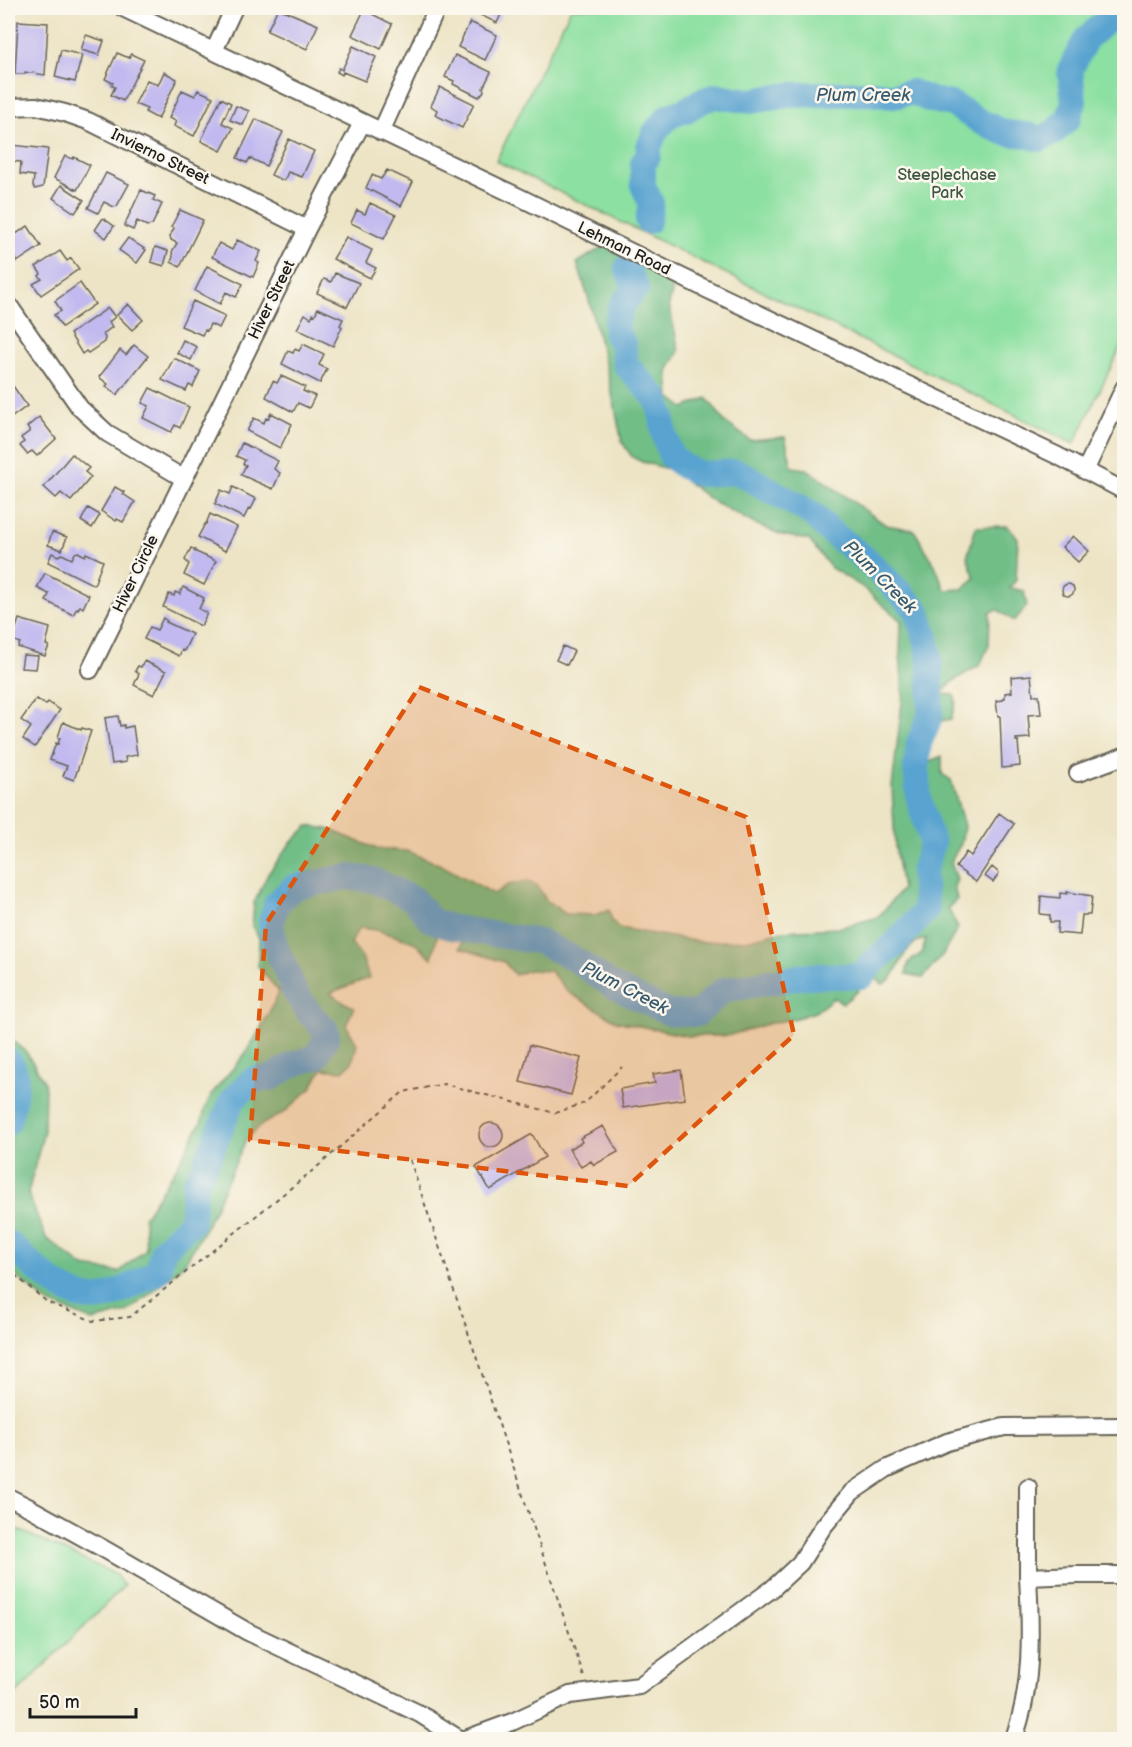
<svg xmlns="http://www.w3.org/2000/svg" width="1132" height="1747" viewBox="0 0 1132 1747" font-family="'Balsamiq Sans',sans-serif">
<style>
.green{fill:#8ce0a1;stroke:#547e5e;stroke-width:1.5}
.forest{fill:#71be87;stroke:#466d52;stroke-width:1.5}
.lines{fill:none;stroke-linecap:round;stroke-linejoin:round}
.river{stroke:#58a3d0;stroke-width:26}
.building{fill:#c1b9ef}
.minor-casing{stroke:#656257;stroke-width:20}
.path{stroke:#656257;stroke-width:2;stroke-dasharray:4.5 4.5;stroke-linecap:butt}
.minor{stroke:#fff;stroke-width:16}
.marked{fill:#de560d;fill-opacity:0.2;stroke:#de560d;stroke-width:4.5;stroke-dasharray:12 8;stroke-linejoin:round}
.labels{text-anchor:middle;dominant-baseline:central;stroke-width:5;stroke-linejoin:round;paint-order:stroke}
.street-label{font-size:16px;fill:#1c1c1c;stroke:#fbf7ec}
.park-label{font-size:16px;fill:#3e5744;stroke:#fbf7ec}
.water-label{font-size:18px;font-style:italic;fill:#37596d;stroke:#fbf7ec}
</style>
<rect width="100%" height="100%" fill="#fbf7ec"/>
<filter id="ink" filterUnits="userSpaceOnUse"><feTurbulence type="fractalNoise" baseFrequency=".0167" numOctaves="2"/><feDisplacementMap in="SourceGraphic" scale="12" xChannelSelector="R" yChannelSelector="G"/><feConvolveMatrix kernelMatrix="1 2 1 2 8 2 1 2 1" color-interpolation-filters="sRGB"/></filter>
<filter id="wash" filterUnits="userSpaceOnUse"><feTurbulence type="fractalNoise" baseFrequency=".008" numOctaves="4" result="noise"/><feDisplacementMap in="SourceGraphic" scale="24" xChannelSelector="R" yChannelSelector="G"/><feGaussianBlur stdDeviation="1.35" result="paint"/><feColorMatrix in="noise" values="0 0 0 0 0 0 0 0 0 0 0 0 0 0 0 0 0 1.4 0 .05"/><feComposite in="paint" operator="in"/></filter>
<g filter="url(#wash)">
<rect width="100%" height="100%" fill="#ede4c5"/>
<path class="green" d="M571,8h553v332l-50,104 -578,-283z
M8,1525l107,49 9,12 -116,116z"/>
<path class="forest" d="M610,242l66,32 -7,31 10,46 -11,20 2,26 14,11 23,-10 18,24 25,18 35,-3 7,30 15,2 79,56 28,5 21,35 10,25 17,-1 13,-11 -8,-21 9,-30 31,-1 11,12 -2,42 -6,8 14,3 3,15 -13,15 -16,-11 -8,2 -1,33 -9,20 -27,16 -12,13 13,1 2,7 -5,17 -15,3 -10,19 -3,28 7,-8 12,-5v18l9,6 13,46 -3,18 -8,13 -2,6 6,16 -3,8 3,12 -9,9 10,20 -15,26 -20,24 -17,-4 3,-12 13,-9 4,-14 -10,3 -10,10 -14,26 -9,6 -10,-7 -12,6 -3,8 -15,12 -9,-5 -19,14 -22,7 -22,4 -44,13h-40l-71,-15 -48,-29 -18,-21 -21,-1 -14,5 -11,-13 -44,-14 5,-18 -25,-6 -8,34 -18,-16 -38,-12 -17,-2 -8,15 11,14 7,21 -39,15 13,9 11,5 -8,18 11,19 -5,18 -9,9 -21,-2 -11,19 -26,24 -22,12 -16,14 -39,85 -23,40 -30,27 -28,22 -34,9 -46,-19 -39,-33v-232l19,16 18,30 -1,48 -16,62 18,45 38,29 35,5 27,-23 -2,-32 32,-49 27,-50c3,-27 30,-46 44,-67 12,-19 22,-38 32,-59l-21,-26 1,-28 -7,-12 2,-23 14,-29 22,-30 18,-18 20,3 49,20 30,2 34,14 53,29 14,-9 17,-4 12,4 9,15 20,14 29,1 14,-5 3,11 7,7 81,14 46,-2 37,-9 55,-3 40,-11 24,-28 -7,-43 -3,-59 11,-93 -3,-40 1,-33 -40,-35 -30,-18 -22,-28 -27,-5 -29,-12 -42,-23 -39,-30 -30,-8 -10,-5 -10,-15 -14,-67 -20,-78 -11,-34z"/>
<g class="lines">
<path class="river" d="M648,221l3,-18 -8,-18v-22l5,-7 1,-9 6,-15 14,-16 17,-6 15,-9 15,-5 35,5 38,-6 82,-2 22,3 19,-4 19,8 21,4 29,18 25,11 21,2 13,4 13,-6 15,-14 6,-17 -4,-32 16,-31 26,-23 5,-8
M8,1060c15,14 4,45 0,62
M8,1243c25,21 63,67 101,53 17,-6 33,-17 49,-25l5,-21 29,-29 3,-37 11,-21 26,-62 20,-21 19,-2 21,-13 24,-8 11,-20 -1,-7 -16,-16 -15,-22 -20,-47 -4,-23 6,-19 17,-16 53,-10 26,3 40,19 18,21 18,7 92,15 35,18 37,26 40,19 17,8 27,1 26,-24 82,-14h57l10,-13 22,-18 32,-35 -3,-37 9,-30 -13,-43 -3,-33 3,-24 11,-26 1,-26 -1,-30 -4,-23 -9,-28 -50,-50 -35,-27 -21,-20 -73,-41 -38,2 -17,-8 -12,-10 -7,-22 -2,-18 -5,-17 -31,-34 -3,-22 -7,-9v-8l5,-19 15,-19 -9,-20"/>
</g>
<g id="blocks">
<path class="building" d="M278,8l40,17 -11,24 -40,-18z
M476,8h28l-7,15 -23,-11z
M364,10l28,14 -11,25 -29,-14z
M18,21l30,2 -3,52 -20,-3v2h-10z
M470,22l27,13 -12,25 -27,-13z
M86,35l18,6 -5,14 -18,-5z
M353,46l23,11 -11,24 -22,-9 -1,3 -5,-3 2,-4 3,2z
M61,50l21,5 -7,27 -20,-5z
M117,53l12,5 2,-4 13,6 -21,41 -12,-6 4,-8 -4,-2 2,-2 -8,-4z
M455,55l36,17 -8,16 1,3 -5,6 -26,-13 1,-3 -9,-4z
M164,72l13,7 -19,40 -13,-7 2,-3 -12,-5 12,-24 11,5z
M440,87l34,17 -12,24 -27,-13 2,-5 -6,-4z
M182,90l13,6 3,-6 15,7 -19,39 -20,-10 2,-5 -7,-3z
M221,98l10,5 -9,20 11,5 -12,23 -20,-10z
M236,106l13,5 -6,14 -13,-5z
M256,119l27,13 -17,34 -16,-8 -3,5 -10,-5z
M289,139l25,12 -12,26 -14,-5 -4,9 -13,-6z
M11,145l37,4 -5,38 -8,2 -2,-3 1,-10 -14,-2 1,-12 -12,-1z
M65,156l8,3 1,-2 16,8 -13,25 -23,-12z
M387,170l26,12 -12,24 -35,-18 6,-13 9,4z
M106,173l23,11 -12,22 -3,1 -10,-5 -6,11 -10,-5z
M61,185l23,15 -9,13 -22,-15z
M141,190l14,6 -2,4 9,4 -10,21 -5,1 -10,-5 -4,9 -9,-4z
M370,203l26,12 -12,24 -33,-16 6,-13 8,4z
M180,210l23,10 -23,47 -9,-5 2,-5 -1,-5 5,-9 -6,-3 -1,-4 4,-8 -3,-1z
M103,218l11,8 -8,12 -11,-8z
M28,226l13,20 -24,16 -8,-13 -1,-3 3,-2 -3,-5z
M346,237l26,13 -6,13 10,5 -6,10 -37,-19z
M128,238l18,12 -9,13 -18,-13z
M237,240l24,11 -5,10 3,2 -6,14 -41,-20 7,-14 13,7z
M155,247l13,4 -4,15 -13,-4z
M60,251l7,10 4,-3 8,11 -38,26 -8,-11 9,-5 -3,-3 2,-2 -5,-7z
M207,266l36,18 -7,13 -10,-5 -6,12 -25,-13z
M335,273l24,10 -12,24 -30,-14 7,-14 7,3z
M80,283l15,21 -33,23 -8,-12 7,-4 -6,-10z
M193,301l32,15 -6,12 -9,-4 -3,7 -2,-1 -3,5 -21,-9z
M128,304l15,16 -11,10 -15,-15z
M108,308l7,9 -6,5 3,5 -9,7 2,4 -1,4 -16,11 -2,-2 -4,3 -12,-20z
M318,308l25,11 -3,6 2,2 -9,19 -36,-17 8,-15 6,4 2,-4 2,1z
M183,340l14,7 -6,13 -14,-7z
M303,344l21,10 -5,11 8,4 -7,14 -38,-19 6,-13 5,2 2,-4 4,2z
M134,345l14,11 -31,39 -11,-9 2,-2 -9,-7 21,-27 6,5z
M174,358l26,13 -7,16 -4,-2 -3,6 -24,-11z
M281,376l24,11 -2,4 12,5 -6,12 -11,-5 -5,9 -27,-15 7,-16 4,2z
M13,386l14,20 -19,14v-30z
M150,388l39,19 -9,21 -5,-3 -4,7 -28,-14 6,-12 -7,-3z
M271,413l21,11 -12,24 -33,-17 7,-13 10,5 2,-5 2,1z
M39,417l17,22 -19,17 -5,-5 -5,3 -7,-8 4,-4 -3,-4 9,-7 -3,-4z
M242,443l36,18 -4,8 6,4 -7,16 -32,-14 5,-10 -3,-1 2,-4 -9,-4z
M72,454l17,14 -4,4 6,5 -20,24 -10,-8 -5,5 -12,-11z
M115,487l9,5 -1,2 12,8 -12,20 -6,-3 -1,2 -15,-10z
M233,487l23,12 -5,10 -2,-1 -5,10 -29,-14 6,-14 9,4z
M88,508l12,7 -8,13 -11,-7z
M210,514l27,13 -12,24 -27,-14 7,-13h1z
M52,532l15,5 -5,13 -14,-5z
M1073,536l16,15 -11,11 -16,-15z
M191,548l4,2 -1,1 22,10 -12,24 -20,-10 5,-11 -4,-4z
M78,552l7,4 1,-3 17,8 -9,24 -46,-23 4,-9 6,3 4,-2 10,5 3,-6z
M45,573l44,22 -6,13 -3,-2 -2,3 -1,-1 -4,7 -27,-14 3,-7 -12,-6z
M1062 590a6 6 0 1 1 12 0a6 6 0 1 1-12 0Z
M183,587l21,11 -5,11 8,4 -6,13 -38,-19 6,-13 5,2 1,-4 5,2z
M163,618l4,3 -1,1 26,12 -8,17 -2,-1 -3,6 -35,-17 6,-12 7,3z
M19,619l31,9 -4,17 3,1 -4,10 -27,-9 2,-4 -8,-3z
M563,646l11,5 -7,14 -11,-5z
M23,655l15,1 -2,13 -15,-1z
M144,661l22,10 -12,24 -20,-10 5,-11 -4,-3 3,-5 3,1z
M1031,675l2,20h6l2,19 -13,1 2,23 -14,1v2h2l2,25 -18,2 -2,-52h-2l-2,-15 7,-1v-2h2v-5l7,-1 -1,-15z
M36,699l10,6 2,-3 12,8 -25,37 -12,-8 8,-12 -10,-7z
M118,716l2,10 4,-1v3l9,-2 4,29 -12,2 1,5 -14,2 -7,-46z
M63,722l18,8 1,-2 9,3 -17,49 -11,-4 4,-10 -17,-6 6,-17 2,1 2,-6 -2,-1z
M999,813l15,11 -38,58 -20,-15 10,-15 5,4z
M992,867l7,6 -6,9 -8,-6z
M1067,892l25,4 -2,19h-8l-2,20 -23,-2 1,-11h-8v-7l-10,-1 1,-18 19,2v-5l7,1z
M530,1045l51,13 -10,37 -51,-13z
M681,1070l4,29 -62,9 -3,-19 35,-6 -2,-9z
M479 1135a12 12 0 1 1 24 0a12 12 0 1 1-24 0Z
M603,1126l15,26 -24,13 -3,-4 -10,6 -12,-18 13,-7 -2,-4z
M532,1134l13,23 -55,33 -14,-23z"/>
</g>
</g>
<g filter="url(#ink)">
<use href="#blocks" fill-opacity="0" stroke="#656257" stroke-width="1.5"/>
<g class="lines">
<defs>
<path id="minor" d="M123,8l396,189 181,89 358,170 66,35
M214,51l20,-43
M8,107l28,-1 29,7 23,8 219,108
M381,132l56,-124
M8,304l72,104 27,25 76,45
M1085,471l39,-83
M90,670l217,-441 55,-106
M1078,773l46,-17
M1028,1487v90
M8,1497l22,11 74,41 144,83 172,82 41,26
M463,1740l49,-18 58,-27 69,-9 133,-97 28,-26 23,-36 29,-35 34,-23 61,-27 57,-15 120,-1
M1013,1740c20,-51 18,-109 15,-163l49,-2h47"/>
</defs>
<use href="#minor" class="minor-casing"/>
<path class="path" d="M410,1160l174,517
M8,1269l39,33 46,19 37,-4 187,-150 86,-75 41,-8 111,29 30,-10 37,-36"/>
<use href="#minor" class="minor"/>
</g>
</g>
<path class="marked" d="M419,687l327,130 48,218 -166,151 -378,-46 16,-216z"/>
<g class="labels">
<g class="street-label">
<text transform="translate(160 157) rotate(26)">Invierno Street</text>
<text transform="translate(624 249) rotate(26)">Lehman Road</text>
<text transform="translate(272 300) rotate(-64)">Hiver Street</text>
<text transform="translate(136 574) rotate(-64)">Hiver Circle</text>
</g>
<g class="park-label">
<text x="947" y="175">Steeplechase<tspan x="947" dy="18">Park</tspan></text>
</g>
<g class="water-label">
<text x="863" y="95">Plum Creek</text>
<text transform="translate(880 577) rotate(45)">Plum Creek</text>
<text transform="translate(625 988) rotate(27)">Plum Creek</text>
</g>
</g>
<rect width="1132" height="1747" fill="none" stroke="#fbf7ec" stroke-width="30"/>
<path d="M30 1708v9h106v-9" fill="none" stroke="#1c1c1c" stroke-width="3"/>
<text x="39" y="1708" font-size="18" fill="#1c1c1c" stroke="#fbf7ec" stroke-width="4.5" paint-order="stroke">50 m</text>
</svg>
